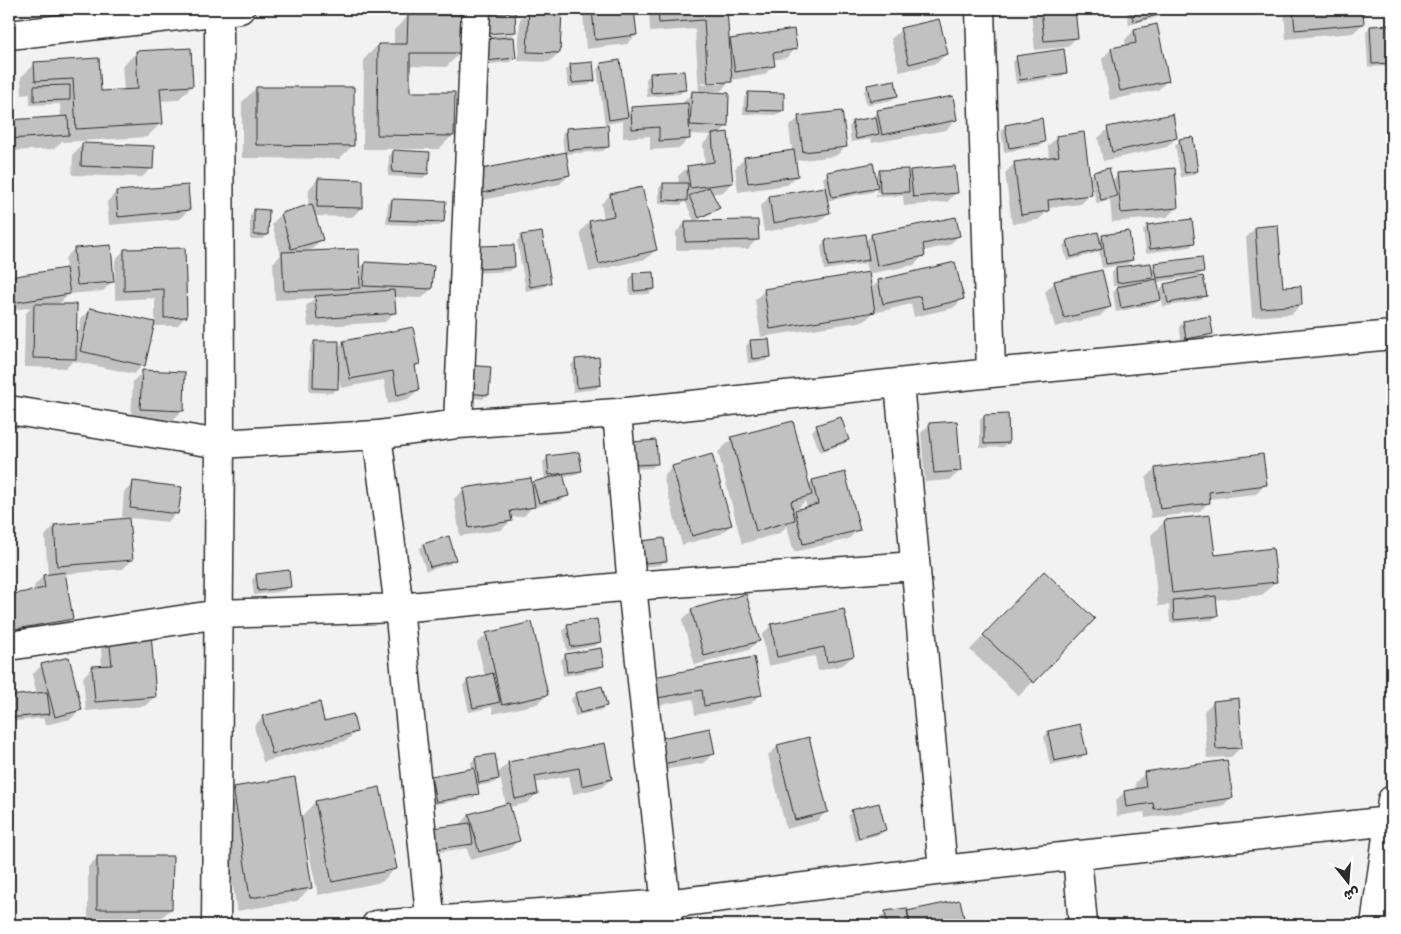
<svg xmlns="http://www.w3.org/2000/svg" width="1401" height="934" viewBox="0 0 1401 934" font-family="'Gochi Hand','Playpen Sans Arabic',sans-serif">
<style>
.shadow{fill:#0003;fill-rule:evenodd}
.building{fill:#c1c1c1;stroke:#2b2b2b}
.lines{fill:none;stroke-linecap:round;stroke-linejoin:round}
.street-casing{stroke:#2b2b2b;stroke-width:31}
.secondary-casing{stroke:#2b2b2b;stroke-width:31}
.street{stroke:#fff;stroke-width:28}
.secondary{stroke:#fff;stroke-width:28}
</style>
<rect width="100%" height="100%" fill="#f2f2f2"/>
<filter id="ink" filterUnits="userSpaceOnUse"><feTurbulence type="fractalNoise" baseFrequency=".02" numOctaves="2"/><feDisplacementMap in="SourceGraphic" scale="10" xChannelSelector="R" yChannelSelector="G"/><feConvolveMatrix kernelMatrix="1 2 1 2 8 2 1 2 1" color-interpolation-filters="sRGB"/></filter>
<g filter="url(#ink)">
<path class="shadow" d="M589,9h44l3,26 -9,9 -41,5 -3,-34z
M649,9h77l2,34 3,-3 64,9 -9,9 -13,2 1,5 -10,10 -34,5 -9,11h-10l16,35 -8,8 13,49 -9,9 -12,2 7,14 -4,4 -20,9 -9,-20 -4,4 -22,-1v-16l4,-4h16l-1,-8 10,-9 17,-2 -2,-21 9,-9 -23,-1v4l-9,10 -30,2v-14l-27,2v-17l-18,3 -8,-55 5,-5 24,50 6,-5 51,-4v-3l10,-10 6,1 -4,-64 -45,3zM722,81v3l-20,1 -1,-2zM686,196h5l-5,5z
M1036,9h38l3,28 -10,10 -32,3 -4,-37z
M1126,9h35l1,4 -5,4 -28,8z
M1284,9h78l1,15 -10,9 -67,6z
M529,10l30,43 -10,9 -31,-1 2,-42z
M408,16l52,37 -14,14 -37,-1v27l44,42 -14,14h-76l1,-90 14,-14h16v-15z
M1392,26v40l-24,1 -2,-35 4,-5z
M901,30l46,23 -10,10 -37,9 -9,-33z
M1134,30l34,50 -10,10 -48,10 -8,-41 9,-10 15,-3 -1,-6z
M512,31l3,1 -6,6 5,20 -4,4 -29,3 -1,-29 32,-2z
M190,49l2,37 -14,14 -18,1 1,22 -14,14 -84,5v-2l-9,9 -45,2v-30l52,-3 -1,-14 -30,1v-11l-8,1 -1,-18 14,-13 63,-4 2,32 24,-1 -2,-25 14,-13z
M1017,58l49,15 -5,4 -45,7 -3,-22z
M571,65l23,16 -5,4 -21,2 -2,-17z
M650,75l34,15 -4,4 -33,3 -1,-18z
M868,86l28,10 -4,4 -26,5 -2,-14z
M256,88l97,57 -14,14 -97,-1v-56z
M748,93l34,18 -4,4 -35,-1 1,-16z
M878,112l78,8 -10,10 -74,13 -1,-4 -20,3 -2,-15 4,-5 17,-3z
M799,118l47,28 -10,10 -41,5 2,15 -10,9 -49,7 -3,-24 9,-9 48,-8 -3,-24z
M1005,126l39,16 -4,4 -36,6 -3,-22z
M567,129l41,18 -5,4 -38,3 4,21 -9,9 -87,18 -5,-21 96,-27 -2,-21z
M1108,129l68,9 -9,9 -64,14 -5,-23z
M1057,137l31,42 6,-5 18,7 6,-7 59,33 -10,10 -55,5 -2,-22 -13,4 -7,-25v16l-9,9 -33,4v3l-10,9 -26,4 -7,-51 10,-10 34,-4 -1,-13z
M1180,141l17,30 -4,4 -12,2 -6,-32z
M82,145l70,23 -10,9 -70,-2 1,-21z
M394,151l33,23 -4,4 -35,-2 1,-20z
M880,171l27,5 4,-4 45,21 -9,9 -43,4 -1,-10 -27,1v-3l27,-1v-2l-27,1v-3l-4,3 -46,9 2,12 -9,9 -55,10 -4,-25 9,-10 56,-9 -2,-10 5,-5 47,3z
M318,179l44,29 -10,9 -38,-1 7,24 -9,9 -7,2 53,19 7,-7 66,26 -9,9 -29,-1 1,16 -9,9 -77,5 -2,-21 9,-8 -40,2 -2,-37 8,-8 -9,-31 9,-10 27,-7 1,-18z
M116,192l73,18 -10,9 -70,6 -2,-23z
M610,195l46,55 -10,9 -57,13 -9,-40 9,-10 15,-3 -3,-15z
M392,200l51,21 -4,5 -53,-2 2,-20z
M255,210l12,25 -4,4h-13v-24z
M686,222l71,17 -9,10 -72,1v-18z
M1148,226l46,17 -4,4 -44,6 -3,-23z
M1255,228l27,61 19,15 -9,10 -40,3 -6,-79z
M871,235l88,1 -10,9 -26,6v5l-9,9 -46,9 2,15 9,-8 84,18 -10,9 -39,9 -3,-13 -37,9v-2l-9,10 -104,16 -6,-37 10,-10 103,-16 -3,-12 -2,2 -39,6 -3,-24 4,-5 40,1z
M521,236l28,46 -4,5 -19,4 -9,-50z
M1103,236l29,24 -5,4 -25,4 -3,-18 -3,3 -29,8 -4,-15 4,-5 32,-1z
M74,249l39,32 -10,10 -34,3 -9,9 -8,1v1l25,34 4,-20 10,-10 52,56 -9,9 -61,-13 -7,7 -42,-1 1,-53 7,-7 -23,4v-32l57,-10 -1,-11z
M184,249l2,67 -9,10h-22v-28l-40,2v-40l9,-10z
M474,252l40,15 -4,4 -35,2z
M1155,264l48,7 -5,5 -41,6 1,9 6,-6 42,10 -5,5 -38,7 -1,-9 -7,6 -39,8 -3,-20 7,-6h-7l-1,-13 4,-5h35z
M634,274l20,15 -5,5 -19,1 -1,-16z
M1055,282l55,24 -10,10 -45,11 -10,-35z
M1183,322l28,11 -4,5 -25,4 -3,-15z
M751,341l18,16 -4,4 -17,2 -2,-17z
M315,342l23,5 6,-5 75,22 -5,4 4,22 -10,9 -20,5 -4,-24 -43,8 -3,-13h-1v13l-5,5 -23,-1 1,-45z
M598,358l2,27 -4,4 -23,3 -2,-27 4,-4z
M463,371l24,23 -4,5 -22,-2z
M143,372l39,39 -9,9 -42,-2 2,-37z
M984,416l23,27 -4,4 -23,1v-28z
M930,424l30,47 -10,9 -25,2 -4,-49z
M817,426l31,14 -4,4 -24,8 -8,-21z
M732,439l76,46 4,-4 32,-8 14,56 -9,10 -55,13 -7,-26 -7,7 -38,11 -24,-92zM805,501l2,7 -12,4 -2,2 -1,-4 5,-1z
M655,441l1,22 -4,5 -23,1z
M578,453l2,18 -4,4 -14,2 5,18 -4,5 -28,7 -1,-2 -10,11 -14,2 1,3 -10,9 -41,6 -6,-37 10,-10 67,-3 3,-3 11,-3 -2,-18 4,-4z
M672,467l59,58 -10,9 -39,11 -19,-69z
M1155,469l111,15 -10,10 -48,5 1,3 -10,10 -48,6 -5,-40z
M134,483l43,30 -10,9 -45,-5 2,-25z
M1165,521l49,35 62,25 -14,14 -47,5 1,16 -4,4 -42,3 -1,-18 -11,1 -7,-71z
M54,526l78,34 -9,9 -59,5 8,45 -10,9 -53,9v-41l26,-5 -1,-5 9,-10h5l-3,-40z
M643,542l22,18 -4,5 -20,2 -3,-21z
M424,545l30,15 -4,4 -24,7 -7,-22z
M256,575l34,11 -5,5 -31,4 -2,-15z
M1031,586l63,33 -75,77 -49,-46z
M692,610l66,30 -9,10 -54,15 -13,-45z
M568,625l32,17 -5,4 -28,5 -4,-21z
M771,625l82,31 -10,9 -25,6 -3,-15 -47,10 -6,-31z
M487,634l60,61 -10,9 -44,10 -1,-7 -23,5 -6,-27 5,-4 17,-4 -8,-34z
M110,638l44,59 -9,9 -59,5 -3,-34 9,-9 10,-1 -1,-20z
M565,656l38,10 -5,4 -35,6 -2,-16z
M42,665l39,44 -10,10 -26,6 -2,-7 -34,4v-25l28,-3 -5,-19z
M654,678l106,16 -9,10 -56,11 -2,-16 -44,8z
M576,694l30,11 -5,5 -26,6 -4,-17z
M1213,702l28,45 -10,10 -24,1 -3,-47z
M263,717l60,6 33,9 -10,9 -83,21 -9,-36z
M1048,732l37,22 -4,4 -31,7 -6,-28z
M657,740l56,13 -9,10 -52,9z
M604,744l7,35 -10,9 -28,6 -4,-18 -34,7 2,11 -10,9 -18,4 9,33 -9,10 -39,10 -3,-12 -35,5v-2l34,-5 -6,-21 9,-10 37,-10 -6,-28 -6,6 -18,3 1,7 -4,5 -42,7 -4,-24 5,-4 40,-8 -1,-6 4,-5 22,16 11,-11z
M778,746l48,66 -9,9 -31,8 -18,-74z
M1145,773l86,24 -9,10 -77,11 -1,-6 -27,4 -2,-15 10,-9 11,-2 -1,-7z
M233,788l67,30 15,-16 80,66 -13,14 -64,13 -15,-70 -2,1 10,61 -14,14 -60,10 -18,-109z
M852,811l33,19 -4,4 -26,7 -7,-25z
M9,845l3,12 -3,3z
M98,857l73,52 -10,9h-73v-51z
M906,912l57,9 -4,4h-76l-2,-8 5,-4z"/>
<path class="building" d="M529,9l33,1 -2,43 -33,-1z
M592,9h42l3,26 -42,5z
M658,9h69l5,73 -24,1 -4,-63 -45,3z
M1041,9h34l3,29 -34,3z
M1130,9h32l1,4 -29,9z
M1293,9h70l1,15 -69,6z
M515,12l1,20 -32,2 -1,-20z
M408,15h54l-1,38h-51v39h45l-1,44 -77,-1 1,-91h29z
M939,19l9,35 -39,10 -9,-36z
M1157,24l12,57 -49,10 -9,-43 25,-5 -2,-14z
M1392,25v38l-20,1 -2,-38z
M794,29l3,20 -24,4 2,13 -40,6 -5,-33z
M514,37l2,21 -31,3 -2,-22z
M191,48l2,38 -33,2 3,36 -87,5 -3,-50 -38,2 -1,-19 65,-4 2,33 37,-2 -2,-38z
M1064,49l3,24 -47,7 -4,-24z
M620,60l8,57 -19,3 -8,-57z
M593,62l2,19 -23,2 -2,-19z
M684,71l2,19 -35,3 -1,-20z
M895,80l3,16 -28,5 -3,-16z
M70,85v15l-36,1v-15z
M256,87h98v59l-98,-1z
M692,91l37,2 -1,34 -38,-2z
M748,92l36,1v18l-37,-1z
M953,96l4,24 -75,15 -5,-25z
M688,103l2,36 -31,2v-14l-27,2 -1,-22z
M842,111l5,36 -44,5 -5,-36z
M1173,114l4,24 -65,14 -5,-25z
M68,116l1,19 -60,4v-19z
M876,117l3,17 -23,5 -4,-18z
M1042,118l3,24 -36,6 -4,-23z
M608,125l1,22 -41,3 -2,-22z
M728,132l5,51 -43,5 -3,-22 27,-4 -2,-28z
M1084,132l8,63 -44,5 1,11 -28,4 -7,-53 45,-6 -3,-20z
M1193,137l5,34 -13,2 -6,-34z
M82,143l72,3 -1,23 -72,-3z
M393,150l37,2 -2,22 -36,-2z
M794,150l4,26 -50,7 -4,-26z
M566,152l4,23 -88,18 -5,-23z
M873,163l5,25 -46,9 -5,-25z
M955,166l3,27 -45,4 -3,-27z
M1109,168l8,28 -16,4 -8,-28z
M1175,168l3,40 -57,5 -4,-40z
M908,169l1,23 -29,1 -1,-23z
M318,178l45,2v28l-46,-1z
M663,183h25l-1,18 -24,-1z
M188,185l2,25 -72,7 -2,-26z
M642,187l15,63 -58,14 -10,-43 25,-5 -4,-22z
M709,187l11,21 -21,10 -10,-22z
M825,187l5,26 -57,10 -4,-27z
M392,199l54,2 -2,21 -54,-2z
M312,204l11,36 -32,9 -10,-36z
M254,209l15,1 -1,25h-14z
M956,217l4,19 -37,8 2,12 -48,10 -6,-32z
M1192,219l3,24 -45,6 -3,-24z
M758,220l1,20 -74,2v-21z
M1278,225l5,62 18,-1 1,19 -41,3 -6,-81z
M1129,231l4,29 -27,4 -4,-29z
M542,232l9,51 -21,4 -9,-52z
M1098,232l4,17 -31,8 -4,-17z
M865,234l4,26 -41,6 -3,-26z
M111,245l3,37 -37,3 -3,-37z
M514,245l1,22 -36,2 -1,-23z
M185,248l2,69 -23,1v-29l-40,2v-42z
M359,249l1,39 -76,3 -2,-39z
M1202,257l2,15 -47,6 -3,-15z
M365,262l69,4 -2,23 -69,-3z
M955,262l9,37 -41,10 -3,-13 -37,8 -5,-24z
M1151,263l2,15 -36,5 -1,-16z
M66,268l4,26 -58,9 -3,-26z
M1102,270l9,37 -47,11 -10,-37z
M654,272l1,17 -21,2 -1,-18z
M869,272l6,40 -105,17 -6,-40z
M1203,276l4,20 -39,7 -4,-19z
M1157,279l4,21 -40,8 -4,-21z
M394,290l2,23 -79,6 -2,-23z
M34,304h43l-1,55 -43,-1z
M90,308l65,14 -10,44 -65,-15z
M1210,316l3,18 -27,5 -3,-18z
M413,327l7,37 -5,1 4,25 -22,5 -4,-24 -43,8 -7,-38z
M769,339l2,18 -19,2 -2,-19z
M314,341h25l-1,48 -25,-1z
M599,357l2,28 -24,3 -2,-29z
M467,365l24,2 -2,28 -24,-2z
M142,370l43,2 -1,39 -44,-2z
M1008,414l1,29 -25,1v-29z
M841,417l8,23 -25,9 -8,-24z
M793,421l19,74 -21,6 4,19 -39,11 -25,-94z
M957,421l4,50 -27,2 -5,-50z
M656,440l2,24 -25,1 -1,-23z
M579,452l3,19 -33,4 -2,-19z
M712,454l20,71 -40,11 -20,-70z
M1263,454l4,31 -58,7 1,11 -50,6 -5,-41z
M845,472l15,58 -57,14 -8,-34 23,-6 -6,-24z
M563,474l6,22 -30,7 -6,-21z
M531,478l4,29 -25,4 2,10 -43,7 -6,-40z
M133,481l49,6 -4,27 -48,-6z
M1210,515l5,40 58,-7 4,34 -105,11 -8,-73z
M129,518l4,42 -76,6 -3,-41z
M449,536l7,24 -26,7 -7,-23z
M664,538l3,23 -22,2 -3,-22z
M289,570l2,17 -33,4 -2,-17z
M1044,571l51,48 -61,64 -51,-48z
M65,572l8,47 -63,11 -1,-8v-27l36,-7 -2,-13z
M746,594l14,47 -56,15 -13,-47z
M1216,596l2,20 -44,4 -1,-20z
M844,609l10,47 -27,6 -3,-15 -47,10 -6,-33z
M597,619l4,23 -30,5 -4,-23z
M532,622l16,73 -46,10 -16,-72z
M151,633l5,64 -61,5 -3,-36 20,-1 -3,-28z
M601,648l3,18 -37,6 -2,-18z
M69,657l13,53 -27,7 -14,-53z
M754,657l8,38 -58,11 -2,-16 -44,8 -4,-21z
M493,673l7,29 -27,6 -6,-28z
M602,686l5,20 -27,7 -5,-20z
M47,692l3,22 -41,4v-22z
M1239,698l3,50 -26,1 -3,-48z
M320,702l4,19 29,-7 4,18 -85,22 -10,-38z
M1080,724l7,30 -33,7 -6,-30z
M710,728l5,26 -53,10 -5,-25z
M809,737l19,75 -33,8 -18,-75z
M605,743l7,36 -30,7 -3,-18 -44,8 3,18 -23,5 -7,-37z
M495,754l4,25 -20,4 -4,-26z
M1227,760l6,38 -79,11 -1,-6 -27,4 -2,-16 22,-4 -2,-15z
M474,768l5,26 -43,8 -5,-26z
M295,777l17,111 -62,10 -17,-111z
M380,787l17,82 -65,13 -17,-81z
M509,803l11,38 -41,11 -10,-38z
M879,803l7,27 -27,8 -8,-28z
M470,823l3,21 -37,5 -3,-21z
M97,856h76l-1,53h-75z
M960,900l5,22 -17,3h-38l-3,-14z
M907,908l3,17h-23l-2,-14z"/>
<g class="lines">
<defs>
<path id="street" d="M980,9l11,364
M899,383l44,487
M9,410l211,34 157,-9 81,-11 159,-11 374,-40 401,-38
M617,413l15,173 36,339
M458,424l18,-415
M377,435l22,173 32,317
M9,646l210,-32 180,-6 233,-22 283,-20
M1077,855l6,70
M216,925l4,-481 -1,-433
M376,925l290,-21 277,-34 447,-49
M1375,925l17,-125"/>
<path id="secondary" d="M9,35l231,-26"/>
</defs>
<use href="#street" class="street-casing"/>
<use href="#secondary" class="secondary-casing"/>
<use href="#street" class="street"/>
<use href="#secondary" class="secondary"/>
</g>
</g>
<rect width="1401" height="934" fill="none" stroke="#fff" stroke-width="30"/>
<rect x="15" y="15" width="1371" height="904" fill="none" stroke="#2b2b2b" stroke-width="2" filter="url(#ink)"/>
<g transform="translate(1348 882) rotate(163)" stroke="#ffffff" stroke-width="4" paint-order="stroke">
<path d="M0-4L9 19L0 12L-9 19Z" fill="#2b2b2b"/>
<text y="-8" font-size="14" font-weight="bold" text-anchor="middle" fill="#2b2b2b">ش</text>
</g>
</svg>
